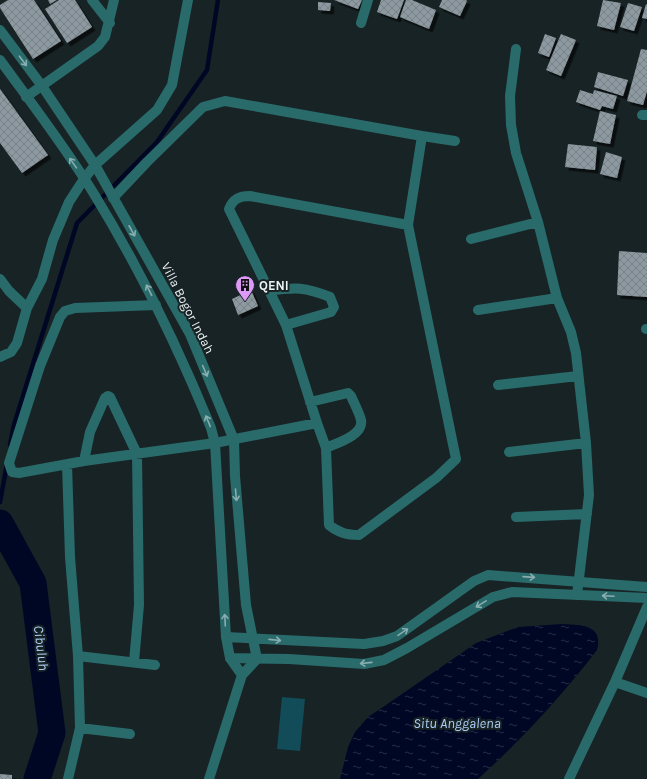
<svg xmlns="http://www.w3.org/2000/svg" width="647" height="779" viewBox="0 0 647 779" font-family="Karla,sans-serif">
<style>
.grass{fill:#124c58}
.water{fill:url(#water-ripples)}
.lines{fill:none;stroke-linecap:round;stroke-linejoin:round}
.stream{stroke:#000725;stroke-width:4.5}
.river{stroke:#000725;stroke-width:27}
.building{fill:url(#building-cross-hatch);filter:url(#shadow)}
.minor{stroke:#296a6a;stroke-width:10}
.tertiary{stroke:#296a6a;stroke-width:10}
.oneway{stroke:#8aaeb0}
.labels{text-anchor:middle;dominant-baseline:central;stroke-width:4;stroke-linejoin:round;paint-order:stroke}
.poi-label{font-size:13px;font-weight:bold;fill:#ecf3f5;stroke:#182325;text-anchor:start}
.street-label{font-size:13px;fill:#ecf3f5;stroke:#182325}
.water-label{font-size:14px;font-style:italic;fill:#adcdf7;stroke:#182325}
</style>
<defs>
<pattern id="water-ripples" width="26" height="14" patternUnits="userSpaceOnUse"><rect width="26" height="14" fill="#000725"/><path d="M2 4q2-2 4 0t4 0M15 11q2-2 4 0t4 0" fill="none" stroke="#252c45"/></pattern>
<pattern id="building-cross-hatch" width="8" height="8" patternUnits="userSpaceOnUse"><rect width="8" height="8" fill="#8d99a0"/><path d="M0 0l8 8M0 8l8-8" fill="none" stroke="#788186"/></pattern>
<filter id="shadow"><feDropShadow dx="3.5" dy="3.5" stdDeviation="0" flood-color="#0009"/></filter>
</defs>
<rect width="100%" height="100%" fill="#182325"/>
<path class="grass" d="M282,697l23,2 -5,52 -23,-2z"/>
<path class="water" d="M562,624c18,1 42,0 35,26 -36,47 -75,89 -119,129h-138l8,-32 7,-15 13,-15 18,-12 90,-62 42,-16z"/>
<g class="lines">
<path class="stream" d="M10,445l4,-20 63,-202 80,-81 50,-72 11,-70
M0,502l7,-38"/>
<path class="river" d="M0,523l33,60 19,150 -15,46"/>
</g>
<path class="building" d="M8,0h26l27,41 -28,18 -33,-51v-3z
M48,0h9l-7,4z
M59,0h16l17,27 -25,16 -22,-34z
M334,0h28l-4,9z
M381,0h23l-7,19 -20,-7z
M406,0h6l24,10 -7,19 -29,-12z
M442,0h24l1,1 -7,15 -21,-9z
M603,0l18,3 -7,27 -17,-4z
M318,2l13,1 -1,8 -12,-1z
M628,3l14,4 -8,24 -14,-4z
M646,4l1,1v14l-5,-1z
M545,34l11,4 -7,19 -11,-4z
M561,34l15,6 -15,36 -15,-6z
M641,49l6,1v41l-4,14 -16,-4z
M598,72l30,8 -5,16 -29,-9z
M0,89l48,66 -26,18 -22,-30z
M580,90l13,4 1,-4 23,6 -4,13 -11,-3 -2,4 -24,-8z
M600,111l16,4 -6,29 -17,-3z
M568,144l29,3 -2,23 -30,-3z
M606,152l16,5 -5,21 -17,-4z
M619,251l28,2v44l-30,-2z
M251,290l7,16 -20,9 -6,-16z
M0,774l12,1v4h-12z"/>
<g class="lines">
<path class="minor" d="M92,0l18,23
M361,23l7,-23
M516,49l-6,47 1,29 5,28 22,69 19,76 14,34 5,21 10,90 3,52 -12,100
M26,97l72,-51 7,-9 9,-37
M642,115h5
M422,136l33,5
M113,198l34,-36 56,-55 22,-6 197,35 -14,89 48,234 -20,19 -77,57c-12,0 -20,-2 -30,-10l-3,-77 -9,-25 -31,-98 -57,-116c4,-10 10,-13 21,-13l158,29
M471,239l67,-17
M0,279l9,12 18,17
M269,291c27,-4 36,-4 61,6l4,10 -3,5 -45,13
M156,305l-81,3 -10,3 -5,6 -20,49 -31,97 3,9 7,1 65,-12 131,-18 102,-20
M478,310l79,-12
M646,329h1
M0,357l11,-5 6,-9 10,-35 15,-29 11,-39 16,-38 15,-23 11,-14 62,-55 15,-25 16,-85
M498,385l80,-9
M310,402l38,-9 3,3c3,7 8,16 10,24 3,15 -24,23 -35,28
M509,452l77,-9
M84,461l6,-29 15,-34 3,-2 2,1 27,57 2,151 -5,57
M67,464l3,93 8,99 2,72 -12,51
M516,517l71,-3
M78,656l77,9
M230,658l12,17
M615,682l32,11
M80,728l50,6
M209,779l33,-104 15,-16
M569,779l46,-97 32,-75"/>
<path class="tertiary" d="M0,30l42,56 53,79 95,169 44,106 1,36 11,129 11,54
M0,60c32,44 66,88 94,134 46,75 84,153 117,234l4,15 11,194 4,21 59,1 75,5 20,-4 23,-12 86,-51 19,-5 135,6
M226,637l138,7 19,-3 14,-5 77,-55 14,-6 159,12"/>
</g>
<defs><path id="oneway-shaft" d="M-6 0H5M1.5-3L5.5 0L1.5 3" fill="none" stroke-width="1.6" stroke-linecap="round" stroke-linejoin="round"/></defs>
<g class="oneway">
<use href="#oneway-shaft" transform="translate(23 61) rotate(53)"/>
<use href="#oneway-shaft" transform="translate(73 163) rotate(-125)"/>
<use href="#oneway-shaft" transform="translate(132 231) rotate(61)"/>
<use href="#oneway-shaft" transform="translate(149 290) rotate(-117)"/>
<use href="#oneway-shaft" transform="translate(205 371) rotate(67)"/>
<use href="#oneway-shaft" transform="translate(208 421) rotate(-112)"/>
<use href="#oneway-shaft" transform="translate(236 495) rotate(85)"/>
<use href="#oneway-shaft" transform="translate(529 577) rotate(4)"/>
<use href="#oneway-shaft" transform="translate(608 596) rotate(-177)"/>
<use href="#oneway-shaft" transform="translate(481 604) rotate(149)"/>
<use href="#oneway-shaft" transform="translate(225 620) rotate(-93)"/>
<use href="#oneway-shaft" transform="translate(403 632) rotate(-34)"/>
<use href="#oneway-shaft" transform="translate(275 640) rotate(6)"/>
<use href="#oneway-shaft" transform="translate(366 663) rotate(174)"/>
</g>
<defs>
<symbol id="building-pin" viewBox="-11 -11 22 30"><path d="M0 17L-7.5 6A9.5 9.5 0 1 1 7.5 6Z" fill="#dc99f5" stroke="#182325"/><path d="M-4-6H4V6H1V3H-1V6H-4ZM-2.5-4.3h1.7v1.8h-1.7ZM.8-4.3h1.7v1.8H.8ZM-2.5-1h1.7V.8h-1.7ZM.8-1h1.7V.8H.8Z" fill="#111"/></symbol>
</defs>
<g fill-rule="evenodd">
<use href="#building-pin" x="234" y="274" width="22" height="30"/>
</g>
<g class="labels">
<g class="poi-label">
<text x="259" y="285">QENI</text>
</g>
<g class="street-label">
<text transform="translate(188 308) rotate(63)">Villa Bogor Indah</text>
</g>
<g class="water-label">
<text transform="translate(41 648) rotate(83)">Cibuluh</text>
<text x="457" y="723">Situ Anggalena</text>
</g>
</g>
</svg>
